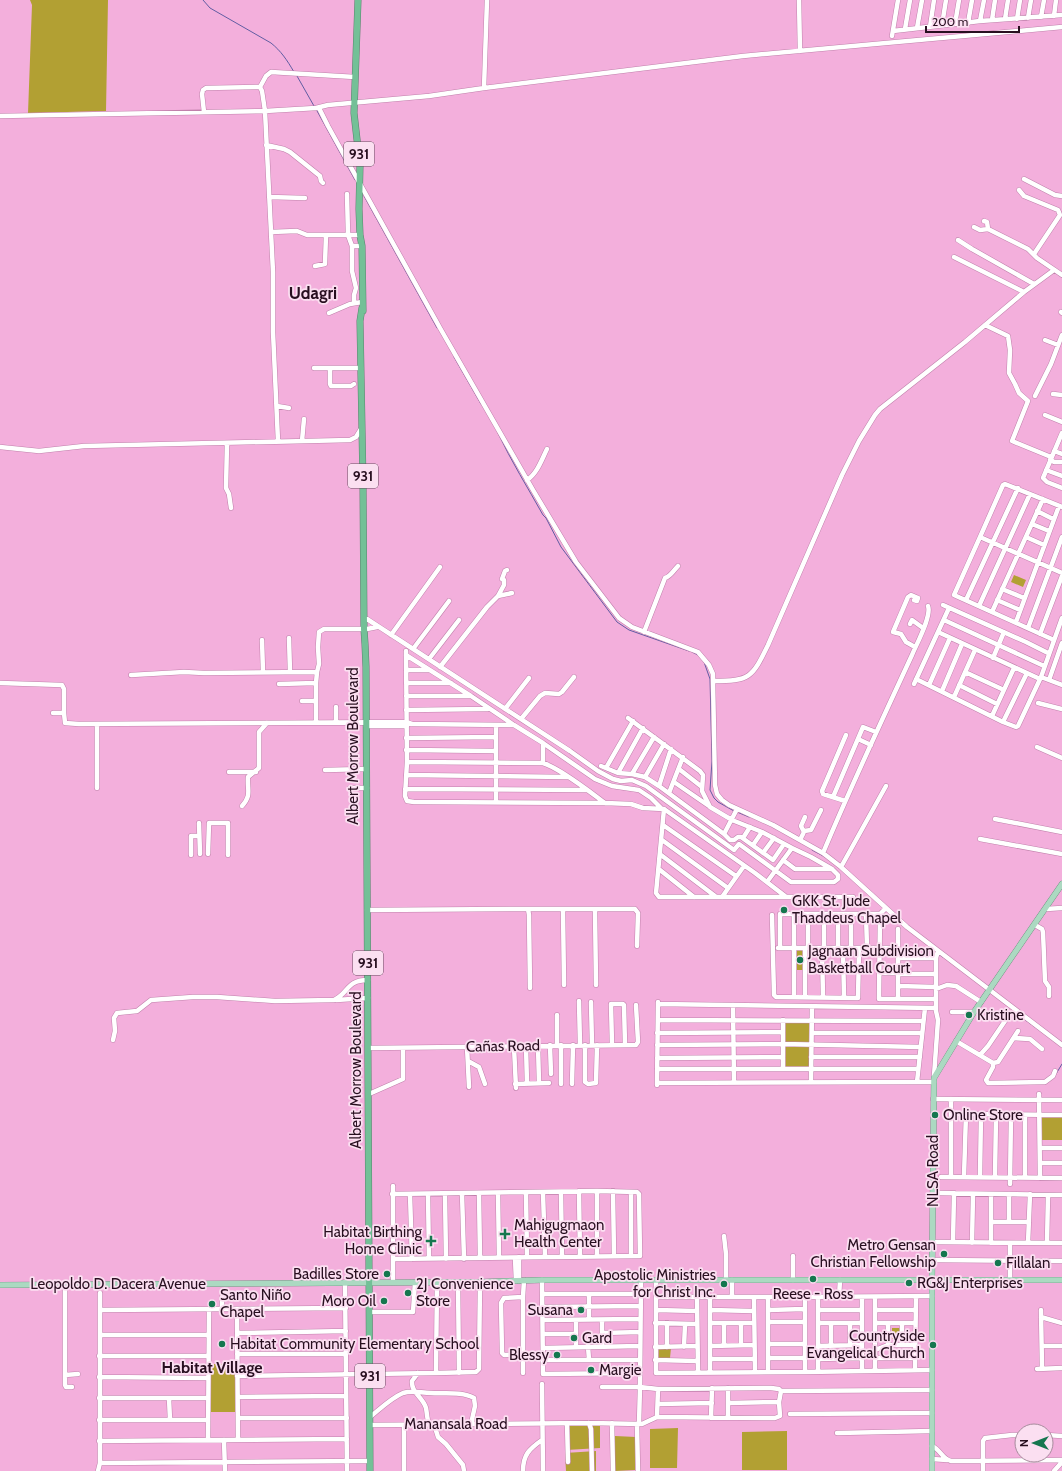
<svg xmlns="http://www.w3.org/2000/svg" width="1062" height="1471" viewBox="0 0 1062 1471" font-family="Cabin,sans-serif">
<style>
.green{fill:#b2a033}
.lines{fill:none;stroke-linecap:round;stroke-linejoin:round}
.stream{stroke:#615da2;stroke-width:1}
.minor-casing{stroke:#c080ab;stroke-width:5.5}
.major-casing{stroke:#59826d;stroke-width:6}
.highway-casing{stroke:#59826d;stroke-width:7}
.minor{stroke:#fff;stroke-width:4.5}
.major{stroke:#abd9c1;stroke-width:5.5}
.highway{stroke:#73c097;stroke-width:6}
.poi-dot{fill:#15774f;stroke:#fbdff1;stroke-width:1.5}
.labels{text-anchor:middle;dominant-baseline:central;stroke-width:3.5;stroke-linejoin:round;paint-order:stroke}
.shield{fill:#fbdff1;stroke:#674d5f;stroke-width:1}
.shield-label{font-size:14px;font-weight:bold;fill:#280f20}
.street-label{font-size:15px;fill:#280f20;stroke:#fbdff1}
.poi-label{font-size:15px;fill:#280f20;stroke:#fbdff1;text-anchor:start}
.neighbourhood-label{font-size:16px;font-weight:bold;fill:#280f20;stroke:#fbdff1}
.quarter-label{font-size:17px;font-weight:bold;fill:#280f20;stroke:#fbdff1}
</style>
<rect width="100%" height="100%" fill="#f3afdc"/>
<path class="green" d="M30,0h78l-2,111 -78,2 4,-108z
M1014,575l12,5 -3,7 -12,-5z
M797,950h6v20h-6z
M785,1022h25l-1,45h-24z
M1042,1117h20v23h-20z
M892,1328h8v11h-8z
M656,1348h15l-1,10h-14z
M210,1364h25l1,48h-25z
M600,1424v24l-34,2 -1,-25z
M678,1428l-1,40h-27v-39z
M787,1431v39h-45v-38z
M615,1436l21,1 -1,33 -20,1z
M596,1451v20h-30l-1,-18z"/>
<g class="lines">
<path class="stream" d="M203,0l7,8 61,35c10,8 16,17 23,29
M297,76l17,30
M316,109l39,71
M364,196l73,132
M454,357l27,47
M498,433c13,28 30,55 45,82l3,3 15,29 56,75 12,8 60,21
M692,652l6,3
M704,662l6,17 2,82 -2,29 4,8 4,4 16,9
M737,812l12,5
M812,850l13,7
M938,954l8,5
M1024,1019l22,16
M1056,1074l6,-10"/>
<defs>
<path id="minor" d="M799,0l1,51
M1054,16l2,-16
M1041,17l3,-17
M1028,18l3,-18
M1005,19l3,-19
M1017,19l3,-19
M992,20l3,-20
M980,21l4,-21
M968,23l4,-23
M955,24l4,-24
M942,25l4,-25
M930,27l4,-27
M917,28l5,-28
M905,29l5,-29
M893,31l87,-10 82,-6
M892,36l6,-36
M260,87l6,-11 5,-4 84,5
M484,88l3,-88
M319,108l9,18 112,202 93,162 43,72 43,56 13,9 66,25 11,13 4,9v7l2,104 2,9 5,6 7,5 44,20 50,28 18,14 66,60 155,118
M204,112l-2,-18 1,-4 3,-2 51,-1h3l2,4 3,20 8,161v60l5,109
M0,116l265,-5 51,-3 12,-3 101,-9 55,-8 259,-32 319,-29
M266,145l18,4 6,3 30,24 1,5 2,2
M1024,179l31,16 7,1
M1019,190l5,6 34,14 2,5 -26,39
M347,194l1,41 4,11
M269,197l36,1
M984,221l3,1 1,7
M974,227l6,3 8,-1 40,20 9,9 25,17
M271,232l26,-1 10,4h53
M958,240l14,9 62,35
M954,257l70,35 30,-22
M315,266l10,-2 1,-29
M354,302v-7l2,-7 -4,-17v-25h10
M1061,312l1,1
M329,313l21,-9 12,-2
M985,325l23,11 2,14 -1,23 6,11 4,9 9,8 -16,40 39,16
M1045,340l13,5
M314,368h47
M330,368v16l1,2h20l3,-2
M1053,394l9,1
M1035,396l16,-32 11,-29
M277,406l12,2
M1045,415l17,7
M1062,433l-19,45 4,4 15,6
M302,441l2,-22
M227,443l-1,45 3,6 2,14
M0,447l39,4 45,-5 266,-6 6,-3 5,-8
M1054,451l8,3
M1050,459l4,3h8
M1046,470l16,6
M527,480c10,-6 15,-21 20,-31
M1037,511l16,8
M1032,524l17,7
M980,537l23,-52 2,-1 57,23
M1026,537l18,8
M1002,589l22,9
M498,596l14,-3
M914,600l3,1 1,-3
M966,600l52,-112
M997,600l23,10
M943,605l83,37 22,11
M979,606l51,-112
M992,612l51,-113
M1062,618l-21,59 21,8
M367,619l203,132 28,20 15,8 8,2 11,-1 14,6 88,64 5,-6 52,38h43l4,-3v-4l-6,-6h-37l-12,-9
M944,620l100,46
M1016,622l43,-116
M910,624l2,-4 11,8
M1028,628l34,-91
M367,629l10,-2
M644,632l21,-54c6,-2 8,-7 13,-12
M938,632l102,47
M1040,634l22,-58
M391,635l49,-68
M289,638l1,34
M262,640l1,32
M1054,640l-100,-45 26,-58 82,36
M915,647l-9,-5 -5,-8 -8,-2 15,-35 3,-2 7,3
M413,649l36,-48
M406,651l1,111 -2,34 2,5 7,1 191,1 26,1 12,4 21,1 91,64 30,23
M406,655l65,41 43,29
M993,658l11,-26
M429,659l30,-39
M440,667l47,-60 11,-11 6,-11v-5l-2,-1 3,-8 2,-1
M406,670h22
M965,672l39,18
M131,675l53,-3 20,1 113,-1
M916,679l87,43 13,5 2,-1 23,-49
M1049,680l13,-37
M713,681c37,0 39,-3 55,-36l74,-170 17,-34 16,-26 5,-6 85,-67 59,-50
M0,683l62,2 2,4v24
M406,683h45
M279,684l37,-1
M914,684l35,-76
M929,685l21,-47
M959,685l38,19
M942,691l20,-47
M406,696h64
M954,697l21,-47
M302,701h14
M1038,703l24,6
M505,709l24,-31
M406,710l82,-1
M53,713h11l1,10 14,1 327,-2 6,2 102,1 29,18 52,36 17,7 27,4 12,8 11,11
M992,716l22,-48
M628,718l72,53 3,4 -1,16 8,16 22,13 30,12 30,16 -25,34
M521,719l19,-23 5,-3 14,1 3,-2 12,-15
M316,722v-39l1,-11 2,-8 -1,-17 1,-15 5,-3h40
M336,722v-15
M1003,722l24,-49
M97,724v64
M366,726h41
M406,738l90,-1
M858,739l13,6
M1037,747l25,11
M406,750l90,1
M407,762l136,1c17,5 47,29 62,40
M543,763v-20
M601,766l17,7 14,1 13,3 14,9 65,48 6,6h4l4,-3h3l32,23 11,-16
M606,768l27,-47
M679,769l23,18
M325,770l41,-1
M229,772h27
M618,773l25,-45
M632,774l22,-37
M406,775l161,2
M645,777l19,-33
M674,782l35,24
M659,786l12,-37
M350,788h17
M405,789l182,1
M669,793l14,-36
M833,797l30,-70 13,5
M845,801l-22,-7 -1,-3 24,-56
M496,802v-77
M242,806c10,-11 5,-16 6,-29l11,-9v-36l8,-9
M664,809l-8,84 3,4h194
M995,819l67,13
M199,823l1,31
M663,825l73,51
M804,831l7,-1 10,-20
M724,834l13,-25
M743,838l7,-11
M980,839l82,15
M662,840l66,48
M800,840l4,-8 -3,-6 4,-9
M753,845l9,-13
M792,848l19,9 21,12
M763,853l11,-15
M823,853c28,-67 59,-133 89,-198 4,-10 20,-39 16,-49
M208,854l1,-31h19v32
M191,855v-19h8
M661,855l54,41
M841,867l45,-81
M660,870l34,27
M722,897l22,-31
M886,908l-6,6 -1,85h57
M528,909l1,6 1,73
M563,909l1,76
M595,909l1,76
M1046,909l16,-1
M367,910l161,-1h107l3,4 -1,33
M808,914v34
M824,914v34
M866,914l1,34
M772,915l2,80 2,2 82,1 1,-49
M1035,925l7,4 1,3 2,49 4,6v9
M898,929v70
M778,948h120
M780,948v-34h100
M822,948l1,49
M838,948v-34
M843,948l1,50
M851,948v-34
M898,958h38
M880,973h18
M898,974h38
M898,986l38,1
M936,989l11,-4 9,1 25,16
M794,997v-83
M805,997v-49
M336,1000l32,-2
M579,1001l1,44
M591,1002l1,43
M658,1004l278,4
M733,1005l1,78
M952,1012h22
M557,1015v30
M658,1020l265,1
M783,1020v49
M657,1033l126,-1
M812,1033h110
M1014,1038l16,1 12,10
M113,1040l2,-9 -1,-13 3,-5 20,-2 14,-11 42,-3h24l58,4 59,-1c15,-7 12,-20 34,-20
M956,1041l37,22 5,-1 20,-31
M550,1045l1,29
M585,1045v37l3,2 8,-1 1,-38
M612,1045l-1,-41h12l1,1 1,40
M657,1045l126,-1 138,3
M526,1046l1,38
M538,1046l1,37
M467,1047l2,40
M514,1047l2,41
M368,1048l268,-3 2,-3 -2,-37
M980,1055l8,-9 17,-25
M811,1057h109
M657,1058l126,-1
M468,1061l11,6 6,17
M993,1063v4l-7,13 2,3 57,-1 8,-6 2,-5
M657,1069h261
M934,1076l4,-56 -2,-9v-53l2,-7
M811,1082l1,-75
M917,1082l8,-74
M657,1083l277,-1
M515,1084l34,-1
M561,1084v-39
M572,1084l1,-39
M657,1085l1,-83
M369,1094l34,-15v-31
M1039,1094l1,84
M933,1099l129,1
M951,1114l111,1
M1025,1115v63
M1040,1148h22
M1040,1163h22
M951,1176v-77
M964,1176l2,-62
M980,1176l1,-62
M941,1177l121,1
M995,1177l1,-62
M1010,1184l1,-69
M393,1186v96
M579,1191l1,66
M597,1191v65
M613,1191l1,65
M543,1192l2,65
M561,1192l1,65
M631,1192v64
M462,1193l2,66
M479,1193l1,65
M498,1193l1,65
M526,1193l1,64
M939,1193l123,2
M392,1194l205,-3 40,1 2,2 1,62 -247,3
M410,1194l2,65
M428,1194l1,65
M445,1194l1,65
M991,1222h38
M1009,1222v-28
M724,1236l2,18v26
M932,1242l130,1
M953,1242l1,-49
M972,1243l1,-49
M991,1243v-49
M1010,1243v37
M1028,1243l2,-49
M1047,1243l1,-48
M519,1257v24
M515,1258l1,23
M932,1260l130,1
M542,1280l1,94 97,-1
M641,1280l-1,107 18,2 113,-1 8,1 2,2 151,-1
M656,1280v93l149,-1
M793,1280v-24
M345,1282l2,189
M437,1282l-1,91 40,-1 3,-3 1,-87
M458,1282l1,91
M65,1284v101l1,2h6
M543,1294h98
M589,1294v26
M932,1296l-127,1v75l127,-2
M656,1297h149
M697,1297l1,76
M710,1297v76
M732,1297v-17
M754,1297l1,75
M768,1297v75
M839,1297l1,-17
M875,1297v74
M543,1307l97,-1
M100,1310l246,-2
M222,1310v-13
M237,1310l1,130
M656,1310l41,1
M710,1310l43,1
M768,1310l37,-1
M818,1310h44
M875,1310h40
M1041,1310l1,58
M370,1312h43l2,-30
M1041,1317l21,6
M543,1320l97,-1
M768,1322h37
M655,1323l42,1
M710,1323h43
M818,1323h44
M875,1323h40
M888,1323v22
M902,1323v22
M237,1333l109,-2
M602,1333l38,-1
M543,1334h33
M100,1335h108
M768,1344h37
M724,1345v-22
M741,1345v-22
M850,1345v-22
M588,1346l1,14
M602,1346v-26
M710,1346l44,-1
M818,1346l44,-1
M831,1346v-23
M1042,1346h20
M576,1347v-27
M655,1347l42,-1
M667,1347v-24
M684,1347l1,-23
M543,1348l97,-2
M875,1350l13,-5h27
M237,1354h109
M523,1354l-19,1 -2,-2 -1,-50 3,-5 19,-1 1,-17
M99,1356h109
M768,1358h37
M875,1358h40
M710,1359h44
M818,1359l44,-1
M543,1360h97
M655,1360l42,1
M1037,1369l25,-1
M915,1370l1,-73
M862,1371v-74
M818,1372v-75
M418,1373l-6,8c-1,12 11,16 14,27 1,5 1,11 3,16
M523,1373v-76
M65,1375l13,-1
M237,1376l199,-3
M99,1377l109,1
M542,1384l1,87
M602,1387h38l-1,37
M728,1388v30
M238,1397l108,-1
M99,1398h108
M169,1398l1,22
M728,1403l51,-1
M658,1404l54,-1
M790,1414l142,-1
M370,1417c10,-8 21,-19 33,-24 10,-3 18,0 28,0 13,1 31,-2 43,5l1,8 -4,18
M657,1417l1,-28
M238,1418h109
M711,1418l1,-30
M99,1420h108
M567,1423l1,39
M589,1423l2,6 1,42
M612,1423l1,48
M434,1424l4,13 8,7 17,21 1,6
M637,1424l1,47
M370,1425l219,-2 53,1 15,-7 118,1 5,-2 -1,-14 2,-11
M404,1425v46
M837,1433l95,-2
M1046,1435l16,1
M208,1440l1,-130
M224,1440l1,31
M99,1441l248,-2
M932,1446c9,4 10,13 19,15l111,-1
M932,1459l15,1
M100,1463l270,-2
M98,1471l2,-8v-170
M523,1471c0,-16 6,-22 19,-31
M983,1471v-30l2,-3 27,-3h10
M1054,1471l8,-9"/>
<path id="major" d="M0,1285l480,-3 62,-2h520
M932,1471v-192l2,-201 40,-66 88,-128"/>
<path id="highway" d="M358,0l-4,113 6,53 -1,43 1,26 2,11 1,65
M362,308l-2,13 3,162 1,146 1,15 1,23 4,804"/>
</defs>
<use href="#minor" class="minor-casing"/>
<use href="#major" class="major-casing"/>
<use href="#highway" class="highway-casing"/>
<use href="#minor" class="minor"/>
<use href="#major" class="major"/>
<use href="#highway" class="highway"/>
</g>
<g class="poi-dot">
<circle cx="784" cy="910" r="4"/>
<circle cx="800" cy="960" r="4"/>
<circle cx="969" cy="1015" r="4"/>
<circle cx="935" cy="1115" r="4"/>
<path d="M503 1228h4v4h4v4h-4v4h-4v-4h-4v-4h4z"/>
<path d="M429 1235h4v4h4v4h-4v4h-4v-4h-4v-4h4z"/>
<circle cx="944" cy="1254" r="4"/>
<circle cx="998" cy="1263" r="4"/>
<circle cx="387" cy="1274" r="4"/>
<circle cx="813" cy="1279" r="4"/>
<circle cx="909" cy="1283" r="4"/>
<circle cx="724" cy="1284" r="4"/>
<circle cx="408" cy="1293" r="4"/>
<circle cx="384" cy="1301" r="4"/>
<circle cx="212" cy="1304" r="4"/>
<circle cx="581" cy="1310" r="4"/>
<circle cx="574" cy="1338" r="4"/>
<circle cx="222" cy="1344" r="4"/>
<circle cx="933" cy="1345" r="4"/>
<circle cx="557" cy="1355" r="4"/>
<circle cx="591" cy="1370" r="4"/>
</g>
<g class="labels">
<g class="shield">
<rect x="344" y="142" width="30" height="24" rx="3"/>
<rect x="348" y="464" width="30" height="24" rx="3"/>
<rect x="353" y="951" width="30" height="24" rx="3"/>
<rect x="355" y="1364" width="30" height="24" rx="3"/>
</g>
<g class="shield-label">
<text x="359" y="154">931</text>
<text x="363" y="476">931</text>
<text x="368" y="963">931</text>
<text x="370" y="1376">931</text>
</g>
<g class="street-label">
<text transform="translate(353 746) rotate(-90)">Albert Morrow Boulevard</text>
<text transform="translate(503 1046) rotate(-1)">Cañas Road</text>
<text transform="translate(356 1070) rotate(-90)">Albert Morrow Boulevard</text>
<text transform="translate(933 1171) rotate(-90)">NLSA Road</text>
<text x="118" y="1284">Leopoldo D. Dacera Avenue</text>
<text x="456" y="1424">Manansala Road</text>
</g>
<g class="poi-label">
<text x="792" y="901">GKK St. Jude<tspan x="792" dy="17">Thaddeus Chapel</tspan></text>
<text x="808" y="951">Jagnaan Subdivision<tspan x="808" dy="17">Basketball Court</tspan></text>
<text x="977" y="1015">Kristine</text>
<text x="943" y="1115">Online Store</text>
<text x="514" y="1225">Mahigugmaon<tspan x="514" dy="17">Health Center</tspan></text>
<text x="422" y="1232" text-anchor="end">Habitat Birthing<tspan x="422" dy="17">Home Clinic</tspan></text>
<text x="936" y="1245" text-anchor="end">Metro Gensan<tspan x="936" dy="17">Christian Fellowship</tspan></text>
<text x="1006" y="1263">Fillalan</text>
<text x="379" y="1274" text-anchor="end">Badilles Store</text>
<text x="716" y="1275" text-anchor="end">Apostolic Ministries<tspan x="716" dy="17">for Christ Inc.</tspan></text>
<text x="917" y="1283">RG&amp;J Enterprises</text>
<text x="416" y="1284">2J Convenience<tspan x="416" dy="17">Store</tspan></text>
<text x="813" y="1294" text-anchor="middle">Reese - Ross</text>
<text x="220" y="1295">Santo Niño<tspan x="220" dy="17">Chapel</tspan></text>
<text x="376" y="1301" text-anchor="end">Moro Oil</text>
<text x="573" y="1310" text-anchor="end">Susana</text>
<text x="925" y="1336" text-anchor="end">Countryside<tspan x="925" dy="17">Evangelical Church</tspan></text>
<text x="582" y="1338">Gard</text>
<text x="230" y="1344">Habitat Community Elementary School</text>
<text x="549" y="1355" text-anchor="end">Blessy</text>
<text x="599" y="1370">Margie</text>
</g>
<g class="neighbourhood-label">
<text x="212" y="1367">Habitat Village</text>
</g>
<g class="quarter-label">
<text x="313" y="293">Udagri</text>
</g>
</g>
<g transform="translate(1034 1443) rotate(270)"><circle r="19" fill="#fbdff1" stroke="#a78c9d"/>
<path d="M0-3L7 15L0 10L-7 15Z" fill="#15774f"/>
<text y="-6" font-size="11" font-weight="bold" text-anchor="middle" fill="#280f20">N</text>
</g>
<path d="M926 26v6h93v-6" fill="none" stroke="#280f20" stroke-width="2"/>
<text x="932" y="26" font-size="12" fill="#280f20" stroke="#fbdff1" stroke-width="3" paint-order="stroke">200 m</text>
</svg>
